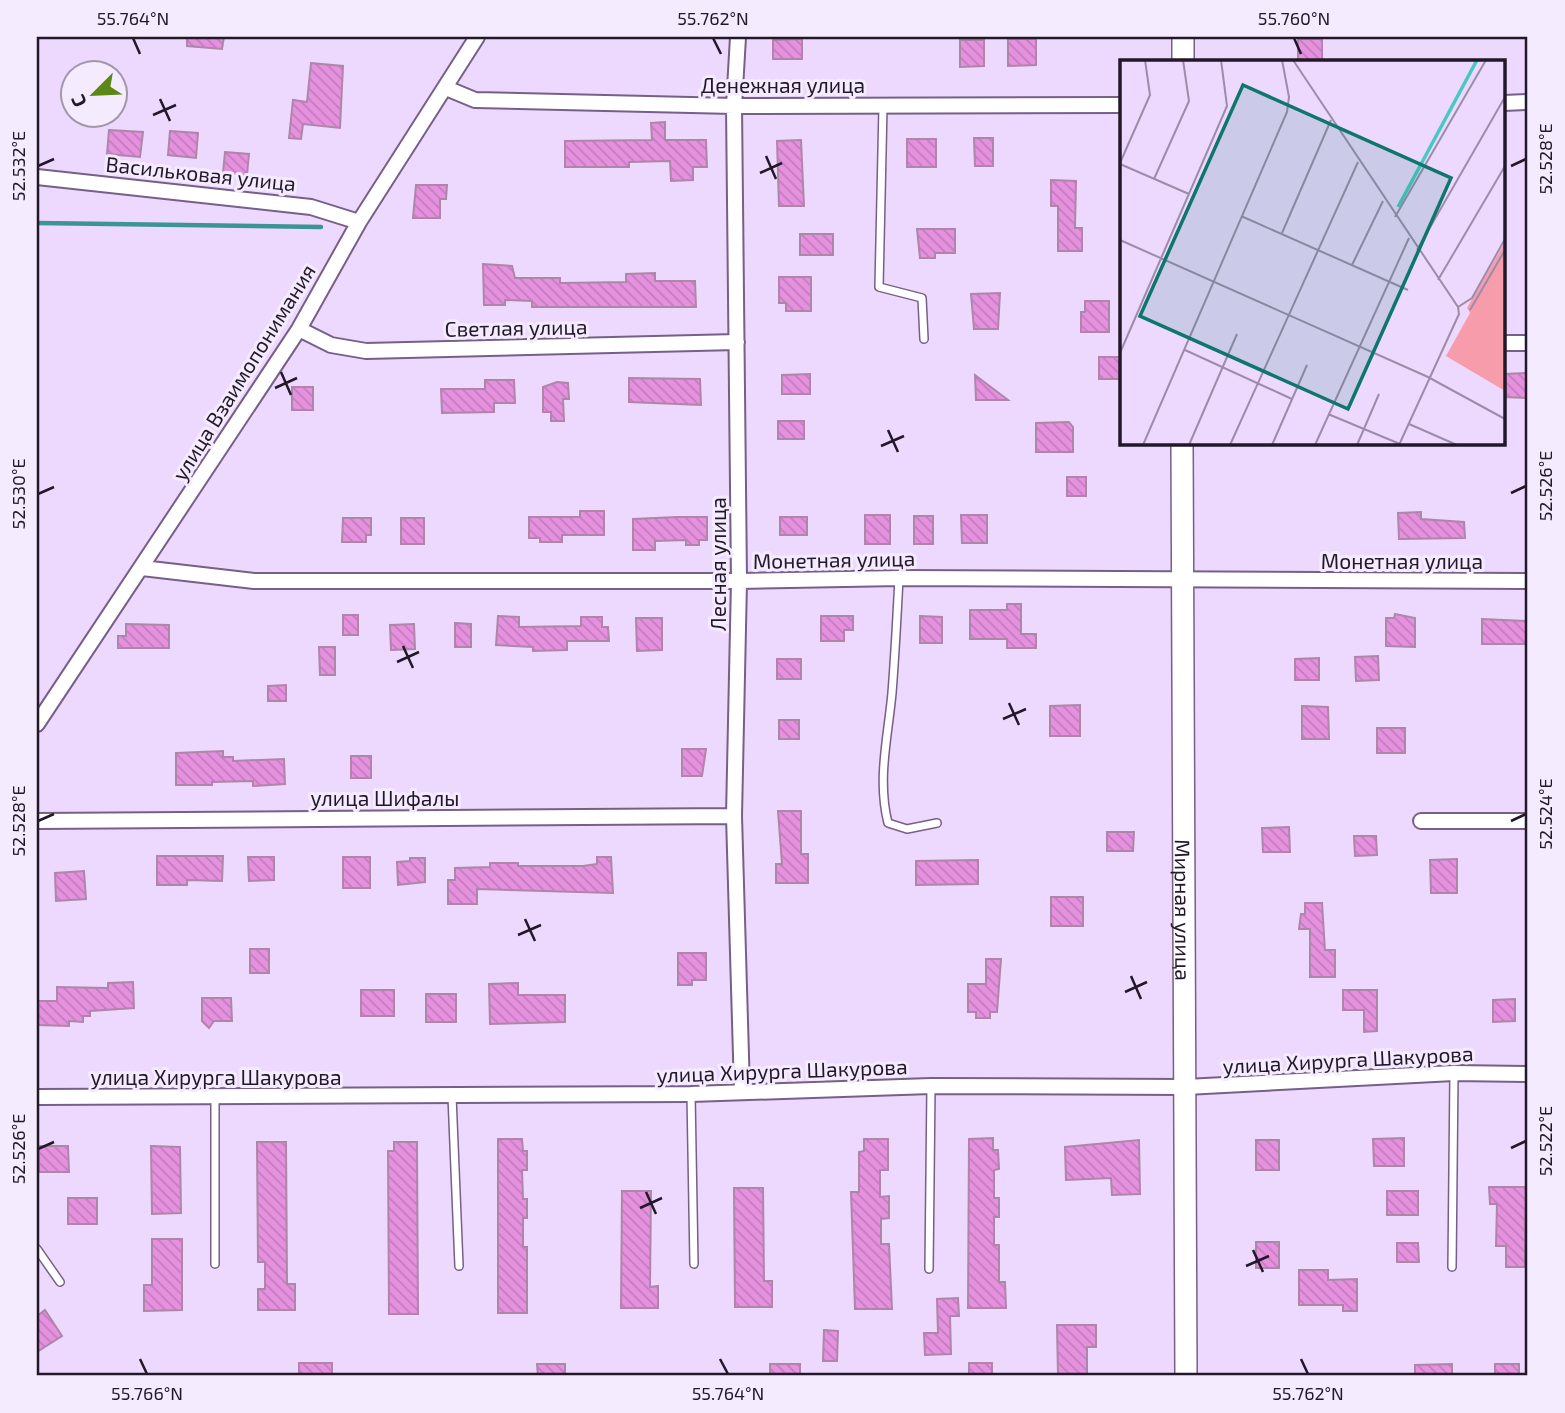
<svg xmlns="http://www.w3.org/2000/svg" width="1565" height="1413" viewBox="0 0 1565 1413" font-family="'Exo 2',sans-serif">
<style>
.lines{fill:none;stroke-linecap:round;stroke-linejoin:round}
.stream{stroke:#3c9494;stroke-width:4.5}
.building{fill:url(#building-back-hatch);stroke:#ae86aa;stroke-width:2}
.lane-casing{stroke:#765f88;stroke-width:10}
.street-casing{stroke:#765f88;stroke-width:18}
.secondary-casing{stroke:#765f88;stroke-width:24}
.lane{stroke:#fff;stroke-width:7}
.street{stroke:#fff;stroke-width:14}
.secondary{stroke:#fff;stroke-width:21}
.ticks{fill:none;stroke:#221829;stroke-width:2.5}
.labels{text-anchor:middle;dominant-baseline:central;stroke-width:6;stroke-linejoin:round;paint-order:stroke}
.street-label{font-size:21px;fill:#221829;stroke:#f5ebfe}
.inset-river{fill:none;stroke:#47c9c2;stroke-width:3.5}
.inset-road{fill:none;stroke:#9c8ca9;stroke-width:2}
.view{fill:#0f766e;fill-opacity:0.15;stroke:#0f766e;stroke-width:3.5}
.inset-edge{fill:none;stroke:#221829;stroke-width:3.5}
.neatline{fill:none;stroke:#221829;stroke-width:2.5}
.ticks-label{font-size:18px;text-anchor:middle;fill:#221829}
</style>
<defs>
<pattern id="building-back-hatch" width="6" height="6" patternUnits="userSpaceOnUse" patternTransform="scale(1.75)"><rect width="6" height="6" fill="#e591de"/><path d="M-1 5l2 2M0 0l6 6M5-1l2 2" fill="none" stroke="#c47cbe"/></pattern>
</defs>
<rect width="100%" height="100%" fill="#edd9fe"/>
<g class="lines">
<path class="stream" d="M37,223l284,4"/>
</g>
<path class="building" d="M187,37h37l-2,12 -35,-3z
M802,39v20h-29v-19z
M1008,39h28v26l-28,1z
M1298,39h24v22h-24z
M960,40h24v26l-24,1z
M311,63l32,3 -3,62 -37,-4 -2,15 -12,-1 4,-38 14,2z
M665,122v18h41l1,27h-14v13l-22,1 -1,-20 -41,1v5h-64v-26l87,-1 -1,-17z
M109,130l34,2 -3,25 -33,-3z
M170,131l28,2 -2,25 -28,-3z
M974,138h19v28h-18z
M907,139h29v28h-29z
M801,140l3,66h-25l-2,-65z
M225,152l24,2 -2,21 -24,-2z
M1051,180l25,1 -1,47h7v23h-24v-45h-7z
M416,185h31l-1,14h-6v19h-27z
M917,229h38v24h-20v5h-15z
M800,234h33v21h-33z
M483,264l29,2 3,12h45v5l66,-1v-8l29,-1v8h40l1,26h-164v-6l-27,-1v5h-21z
M779,277h32v34h-25v-8h-7z
M1000,293l-2,36h-24l-3,-35z
M1085,301h24v31h-28v-20h4z
M1099,357h23v22h-23z
M1528,373v25l-24,-1v-23z
M810,374v20h-28v-19z
M975,375l33,25h-32z
M629,378l71,1 1,26 -72,-3z
M485,380h29l1,23h-21v9l-52,1 -1,-24h44z
M557,382l11,1 1,16h-6l1,22h-13v-9h-8v-25z
M292,387h21v23h-21z
M778,421h26v18h-26z
M1069,422l4,5v25h-37v-29z
M1067,477h19v19h-19z
M580,511h24v24h-42v7h-22v-4h-11v-21h51z
M1421,512v7l43,3 1,16 -66,1 -1,-26z
M865,515h25v29h-25z
M961,515h26v28h-25z
M914,516h19v28h-19z
M677,517h30v23h-8v5h-13v-5l-31,1v9h-22v-31z
M780,517h27v18h-27z
M343,518h28v17h-5v7h-24z
M401,518h23v26h-23z
M1007,604h14v30h15v14h-29v-9h-37v-29h37z
M1395,614l20,4v29l-29,-1v-28h8z
M343,615h15v20h-15z
M498,616l21,1v10l62,-1v-9h21v10h6l1,14h-42v9l-34,1v-4l-37,-2z
M821,616h32v14h-9v11h-23z
M920,616l22,1v26h-22z
M636,618h26v32l-25,1z
M1482,619l46,2v23h-46z
M455,623l16,1v23h-16z
M126,624l43,1v23h-51v-12h8z
M414,624l1,25 -24,1 -1,-25z
M319,647h16v28h-15z
M1378,656l1,24 -23,1 -1,-24z
M1319,658v22h-24v-21z
M777,659h24v20h-24z
M286,685v16h-18v-15z
M1080,705v31h-30v-30z
M1302,706l26,1 1,32h-27z
M779,720h20v19h-20z
M1377,728h28v25h-28z
M682,749h24l-4,27h-20z
M223,751v6h10v4l51,-2 1,25 -32,2v-5l-41,1v3h-36v-32z
M351,756h20v22h-20z
M778,811h23v43h7v29h-32v-19h6z
M1289,827l1,25h-27l-1,-24z
M1107,832h27l-1,19h-26z
M1354,836h22l1,19 -22,1z
M157,856h66l-1,25 -35,-1v5h-30z
M248,857h26v23l-25,1z
M343,857h27v31h-27z
M597,857h14l2,36 -136,-4v15h-29v-24h7v-12l35,-1v-4h28v3h65l14,-2z
M410,858h15v24l-27,3 -1,-23 13,-1z
M1457,859v34h-26l-1,-33z
M978,860v24l-62,1v-24z
M84,871l2,28 -30,2 -1,-28z
M1051,897h32v29h-32z
M1305,903h17l3,47h10v27h-25v-48h-11l2,-15h4z
M250,949h19v24h-19z
M678,953h28v27h-14v5h-14z
M986,959h15l-4,53h-7v6h-14v-6h-8v-28h18z
M133,982l1,26 -44,3v5h-7v6l-14,-1v5l-32,-1v-24h20v-14l51,1v-5z
M518,983v12h47v27l-75,2 -1,-40z
M361,990h33v26h-33z
M1343,990h34v41l-13,1v-22h-21z
M426,994h30v28h-30z
M202,998h29l1,23h-18l-5,7 -7,-7z
M1515,999v22l-22,1v-22z
M993,1138v12h5l1,19 -5,1v28h5v19h-5v28h5v37h6l1,26h-38l1,-169z
M1404,1138v28h-30l-1,-27z
M498,1139h24l1,12h4v19h-5l1,29h4v19h-4v29h4v66h-29z
M864,1139h24v31h-8v27l9,-1v22l-8,1v25h8l3,65h-37l-4,-117h8v-40l5,-1z
M1139,1140l1,54 -28,1 -1,-17 -45,2 -1,-33z
M1256,1140h23v30h-23z
M257,1142h29l1,142h8v26h-37v-21h7v-27h-7z
M394,1142h23l1,172h-29l-1,-163h6z
M39,1146h29l1,26h-30z
M151,1146l29,1 1,66 -29,1z
M1489,1187h37l-1,80h-19v-21h-10l1,-42h-7z
M734,1188h29l1,93h8v26h-37z
M622,1191h29l-1,96 8,-1v22h-37z
M1387,1191h31v24h-31z
M68,1198h29v26h-29z
M152,1239h30v71l-38,1v-26h8z
M1256,1242h23v26h-23z
M1397,1243h21l1,19h-22z
M1299,1270h29v10l29,-1v32h-14v-6h-44z
M958,1298l1,18h-9l1,38 -26,1 -1,-22h14l-1,-34z
M45,1310l17,26 -25,16v-36z
M1057,1325h39v22h-9v29h-29z
M824,1330l14,1 -1,30h-14z
M299,1363h33v13h-33z
M969,1363h23v13h-23z
M537,1364h28v12h-27z
M770,1364h30v12h-30z
M1452,1364v12h-37v-11z
M1495,1364h24v12h-24z"/>
<g class="lines">
<defs>
<path id="lane" d="M883,106l-4,181 43,11 2,41
M899,578c-2,39 -4,77 -7,115 -4,44 -15,86 -4,130l19,6 30,-6
M691,1094l3,170
M452,1096l7,170
M37,1249l23,33
M215,1264v-166
M1452,1267l2,-194
M929,1269l2,-183"/>
<path id="street" d="M738,37l-4,69 5,475 -5,235 8,274
M446,88l29,12 259,6 388,-1
M1504,103l24,-1
M37,177l274,30 48,15
M299,329l32,16 35,6 371,-9
M1504,343h24
M142,568l112,13h485l161,-3 628,3
M37,724l262,-395 60,-107 118,-185
M37,821l697,-5
M1421,821h107
M37,1097l654,-3 240,-8 255,1 268,-14 74,1"/>
<g id="secondary">
<path d="M1183,37v24"/>
<path id="s1" d="M1182,443l4,933"/>
</g>
</defs>
<use href="#lane" class="lane-casing"/>
<use href="#street" class="street-casing"/>
<use href="#secondary" class="secondary-casing"/>
<use href="#lane" class="lane"/>
<use href="#street" class="street"/>
<use href="#secondary" class="secondary"/>
</g>
<path class="ticks" d="M133,38l7,16M713,38l8,16M1294,38l7,16M160,99l10,22M153,115l23,-10M766,156l10,23M38,166l16,-7M1511,166l15,-7M760,173l22,-10M281,372l10,23M275,388l22,-10M888,430l10,22M881,446l23,-10M1511,493l15,-7M38,494l16,-7M403,646l10,22M397,662l22,-10M1009,703l10,22M1003,719l23,-10M38,821l16,-7M1511,821l15,-7M525,919l10,22M518,935l23,-10M1131,976l10,23M1125,992l22,-10M1511,1148l15,-7M38,1149l16,-7M646,1192l10,22M640,1208l22,-10M1253,1250l10,22M1246,1266l23,-10M140,1359l7,15M720,1359l8,15M1301,1359l7,15"/>
<g class="labels">
<g class="street-label">
<text x="783" y="84">Денежная улица</text>
<text transform="translate(201 173) rotate(6)">Васильковая улица</text>
<text transform="translate(516 327) rotate(-1)">Светлая улица</text>
<text transform="translate(243 372) rotate(-58)">улица Взаимопонимания</text>
<text transform="translate(834 559) rotate(-1)">Монетная улица</text>
<text x="1402" y="560">Монетная улица</text>
<text transform="translate(717 564) rotate(-90)">Лесная улица</text>
<text x="385" y="797">улица Шифалы</text>
<text stroke="none"><textPath href="#s1" startOffset="467">Мирная улица</textPath></text>
<text transform="translate(1348 1059) rotate(-3)">улица Хирурга Шакурова</text>
<text transform="translate(782 1070) rotate(-2)">улица Хирурга Шакурова</text>
<text x="216" y="1076">улица Хирурга Шакурова</text>
</g>
</g>
<g transform="translate(1120 60)">
<rect width="385" height="385" fill="#edd9fe"/>
<path d="M385,182v149l-59,-35 24,-43 -3,-5z" fill="#f69caa"/>
<path class="inset-river" d="M278,147l79,-147"/>
<path class="inset-road" d="M173,0l165,247M0,103l30,-68 -5,-35M0,104l69,30M34,119l35,-78 -6,-41M121,156l167,74M275,157l91,-157M162,173l49,-113M0,180l308,137 77,42M297,190l88,-153M232,205l31,-64M318,220l67,-114M338,247l14,-9 33,-59M350,250l35,-60M65,290l107,49M0,293l107,-247 -6,-46M208,354l72,30M289,364l48,21M23,385l144,-333 2,-15 -7,-37M69,385l48,-111M110,385l128,-283M152,385l35,-80M195,385l94,-207M237,385l22,-51M279,385l60,-131 -1,-7"/>
<path class="view" d="M123,25l208,93 -103,231 -208,-93z"/>
<rect width="385" height="385" class="inset-edge"/>
</g>
<rect width="1565" height="1413" fill="none" stroke="#f5ebfe" stroke-width="77"/>
<g transform="translate(94 94) rotate(246)"><circle r="33" fill="#f5ebfe" stroke="#a197a9" stroke-width="2"/>
<path d="M0-5L12 26L0 18L-12 26Z" fill="#5b8715"/>
<text y="-10" font-size="19" font-weight="bold" text-anchor="middle" fill="#221829">С</text>
</g>
<rect x="38" y="38" width="1488" height="1336" class="neatline"/>
<g class="ticks-label">
<text x="133" y="25">55.764°N</text>
<text x="713" y="25">55.762°N</text>
<text x="1294" y="25">55.760°N</text>
<text transform="translate(1546 159) rotate(-90)" y="6">52.528°E</text>
<text transform="translate(19 166) rotate(-90)" y="6">52.532°E</text>
<text transform="translate(1546 486) rotate(-90)" y="6">52.526°E</text>
<text transform="translate(19 494) rotate(-90)" y="6">52.530°E</text>
<text transform="translate(1546 814) rotate(-90)" y="6">52.524°E</text>
<text transform="translate(19 821) rotate(-90)" y="6">52.528°E</text>
<text transform="translate(1546 1141) rotate(-90)" y="6">52.522°E</text>
<text transform="translate(19 1149) rotate(-90)" y="6">52.526°E</text>
<text x="147" y="1400">55.766°N</text>
<text x="728" y="1400">55.764°N</text>
<text x="1308" y="1400">55.762°N</text>
</g>
</svg>
